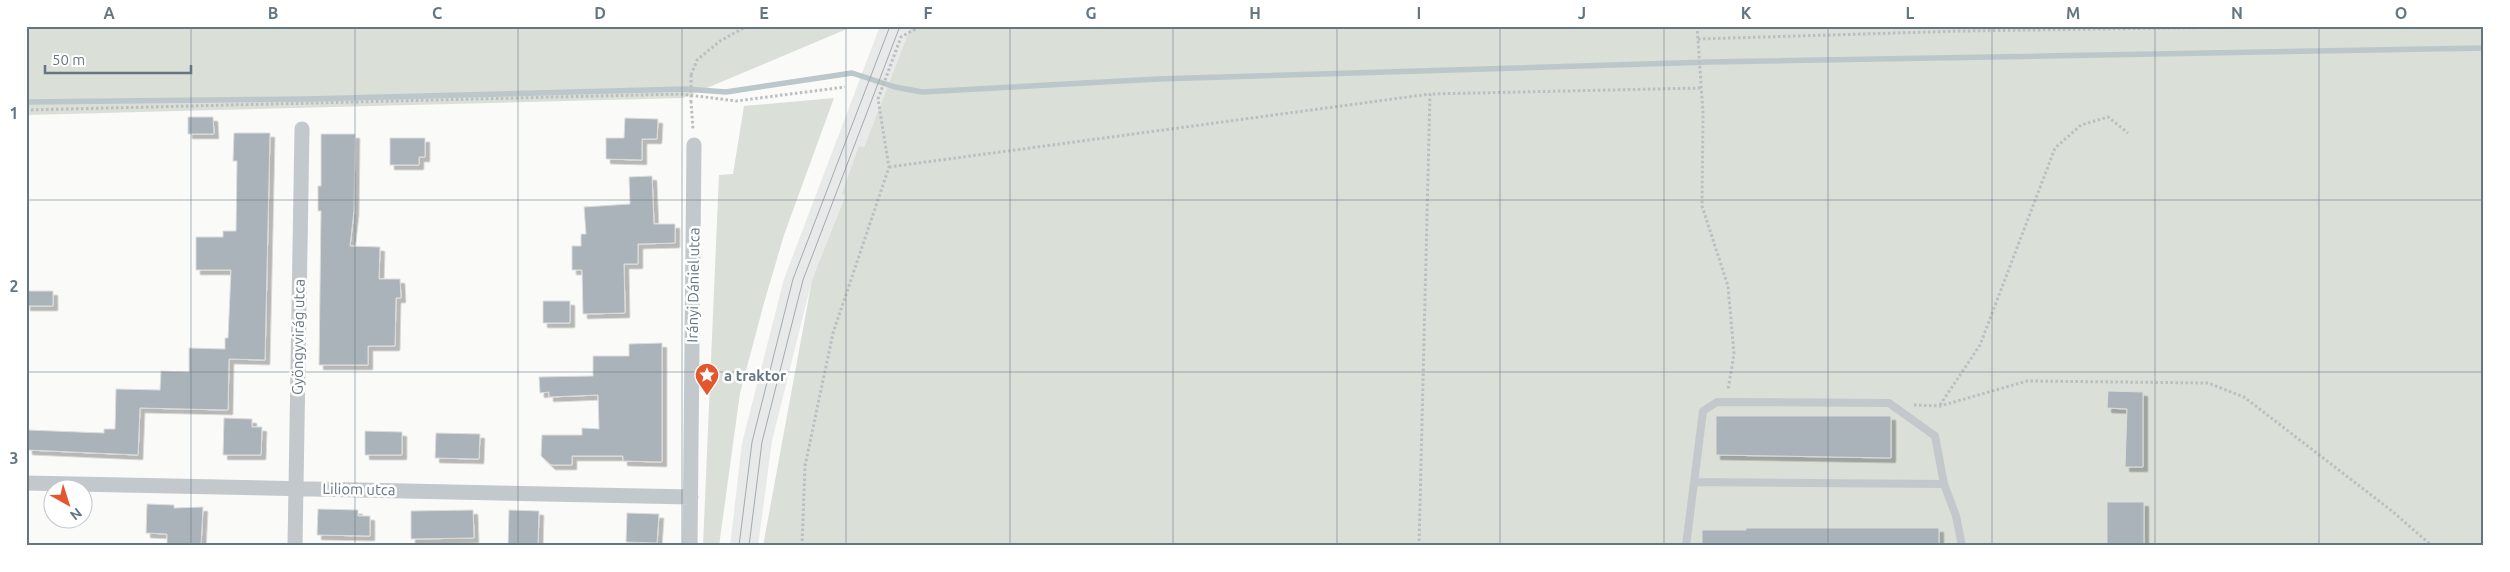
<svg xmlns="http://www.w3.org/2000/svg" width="2510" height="572" viewBox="0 0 2510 572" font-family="Ubuntu,sans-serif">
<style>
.built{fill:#e8e9e9}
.green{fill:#dadfd7}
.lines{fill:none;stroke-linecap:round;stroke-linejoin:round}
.stream{stroke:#bbc7cb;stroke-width:5.5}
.building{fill:#aab3b9;stroke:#dcdcda;filter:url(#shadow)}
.path{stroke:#bbbfc2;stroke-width:3;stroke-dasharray:2.5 2.5;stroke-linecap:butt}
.lane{stroke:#c3c8cc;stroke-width:8}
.street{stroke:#c3c8cc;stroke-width:15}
.tram{stroke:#a2aab0;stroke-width:1}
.path-bridge{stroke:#bbbfc2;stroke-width:3;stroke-dasharray:2.5 2.5;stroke-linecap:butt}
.grid{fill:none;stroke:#657683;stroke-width:1;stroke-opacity:0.55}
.labels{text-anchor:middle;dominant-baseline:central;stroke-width:5;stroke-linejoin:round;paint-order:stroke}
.street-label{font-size:15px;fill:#657683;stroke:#fff}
.poi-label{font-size:15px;font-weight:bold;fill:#657683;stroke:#fff;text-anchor:start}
.neatline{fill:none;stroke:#657683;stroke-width:2}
.grid-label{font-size:16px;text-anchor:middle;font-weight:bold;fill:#657683}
</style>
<defs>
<filter id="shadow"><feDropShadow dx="4.5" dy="4.5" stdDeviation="0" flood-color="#0004"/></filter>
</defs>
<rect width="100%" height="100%" fill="#fafaf8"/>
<path class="built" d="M880,26h31l-99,254 -40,161 -14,105h-28l12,-103 42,-164z"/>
<path class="green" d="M26,26h828l-171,72 -657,17z
M911,26h1573v520h-1721l49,-266 33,-84 -3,-3 17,-47 5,1z
M834,98l-50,137 -20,68 -24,90 -21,153h-16l16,-371 14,-1 11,-68z"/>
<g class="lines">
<path class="stream" d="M26,102l281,-3 378,-10 41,3 126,-19 43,14 27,5 236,-13 552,-17 774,-14"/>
</g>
<path class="building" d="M188,117h25l1,17h-26z
M625,118l33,1 -1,20h-15v21l-36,-1v-21h18z
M234,133h36l-5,227 -36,-1 -1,51 -88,-2 -2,47 -110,-5v-20l76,3v-4h11l1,-40 44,1 1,-19 28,1v-24l36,1v-11h3l3,-68h-35v-33h27v-6h13l1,-70h-4z
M321,134h34l-1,77 -4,35 30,1 -1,32h21l1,19h-5l-1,48h-27v19h-49l2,-154h-3v-25h3z
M390,138h35v19h-6v8h-29z
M652,176l2,48h21v19l-37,1v20h-14l1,49 -42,1 -1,-44h-10v-24h9v-12h5l-2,-27 46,-3 -1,-27z
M26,291h27v15h-27z
M543,301h27v22h-27z
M662,343v119l-39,-1v-5h-51v9h-21l-10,-9 1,-21h40v-7l17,1 -1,-34 -49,2v-5l-9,1 -1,-16 54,-1v-20h36v-12z
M2108,391l35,1v75h-18l2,-58 -20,-1z
M1716,416h175v42l-175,-3z
M224,418l28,1v8h10l-1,28h-38z
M365,431l37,1v23h-37z
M436,433l44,1 -1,25 -44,-1z
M2107,502h37v44h-37z
M147,504l27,1v3l29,-1 -2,39h-34v-12l-21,-1z
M318,509l40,1v6h12v20l-53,-1z
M473,510l1,28 -63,1v-28z
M509,510l30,1 -1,35h-30z
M627,513l32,1 -2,29 -31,-1z
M1746,528h193v18h-237v-16h44z"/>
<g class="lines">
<path class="path" d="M1697,26l6,87 -1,93 26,80 6,68 -6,36
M1698,39l264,-8 349,-5
M691,75l6,-15 23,-19 27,-15
M691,101l2,29
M26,110l655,-16 55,7 109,-14
M889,167l541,-73
M1914,405l26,1 87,-25 181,2 36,14 148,114 40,35
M1940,405l40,-60 75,-197 26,-23 27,-8 20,16
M802,546l3,-80 28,-133 56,-166 -11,-68 23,-62 20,-11
M1419,546l11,-452 271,-6"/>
<path class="lane" d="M1694,482l250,2
M1686,546l17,-135 14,-9 172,1 46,33 9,48 12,32 6,30"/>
<path class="street" d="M26,483l665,14
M295,546l7,-417
M690,546l4,-401"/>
<path class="tram" d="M739,546l13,-104 41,-163 97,-253
M749,546l13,-104 41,-162 97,-254"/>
<path class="path-bridge" d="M691,75v26"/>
</g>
<path class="grid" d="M191,26v520M355,26v520M518,26v520M682,26v520M846,26v520M1010,26v520M1173,26v520M1337,26v520M1500,26v520M1664,26v520M1828,26v520M1992,26v520M2155,26v520M2319,26v520M26,200h2458M26,372h2458"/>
<defs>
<symbol id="sight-pin" viewBox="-11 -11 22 30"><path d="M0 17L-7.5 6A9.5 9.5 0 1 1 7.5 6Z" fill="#e4572e" stroke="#fff"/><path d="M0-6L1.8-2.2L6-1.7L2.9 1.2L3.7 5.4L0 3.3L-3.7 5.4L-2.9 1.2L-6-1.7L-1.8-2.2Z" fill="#fff"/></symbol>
</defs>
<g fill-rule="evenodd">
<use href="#sight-pin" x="693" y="361" width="28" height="38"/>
</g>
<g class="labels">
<g class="street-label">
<text transform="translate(693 285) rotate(-89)">Irányi Dániel utca</text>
<text transform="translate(298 337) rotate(-89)">Gyöngyvirág utca</text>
<text transform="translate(359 489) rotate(1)">Liliom utca</text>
</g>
<g class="poi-label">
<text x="724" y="375">a traktor</text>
</g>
</g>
<rect width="2510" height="572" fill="none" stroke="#ffffff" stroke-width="55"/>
<g transform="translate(68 504) rotate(141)"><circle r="24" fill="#ffffff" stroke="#c1c8cd"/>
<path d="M0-4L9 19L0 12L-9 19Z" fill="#e4572e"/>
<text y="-8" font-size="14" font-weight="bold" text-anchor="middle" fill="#657683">N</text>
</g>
<path d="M45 65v8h146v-8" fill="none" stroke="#657683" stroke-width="2.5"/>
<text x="52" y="65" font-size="15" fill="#657683" stroke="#ffffff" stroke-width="4" paint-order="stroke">50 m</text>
<rect x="28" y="28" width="2454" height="516" class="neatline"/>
<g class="grid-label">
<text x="109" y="19">A</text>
<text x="273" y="19">B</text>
<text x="437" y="19">C</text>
<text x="600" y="19">D</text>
<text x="764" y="19">E</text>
<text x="928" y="19">F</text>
<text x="1091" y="19">G</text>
<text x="1255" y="19">H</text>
<text x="1419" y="19">I</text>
<text x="1582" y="19">J</text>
<text x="1746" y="19">K</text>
<text x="1910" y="19">L</text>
<text x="2073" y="19">M</text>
<text x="2237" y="19">N</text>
<text x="2401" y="19">O</text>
<text x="14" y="119">1</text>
<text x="14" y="292">2</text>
<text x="14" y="464">3</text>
</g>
</svg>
